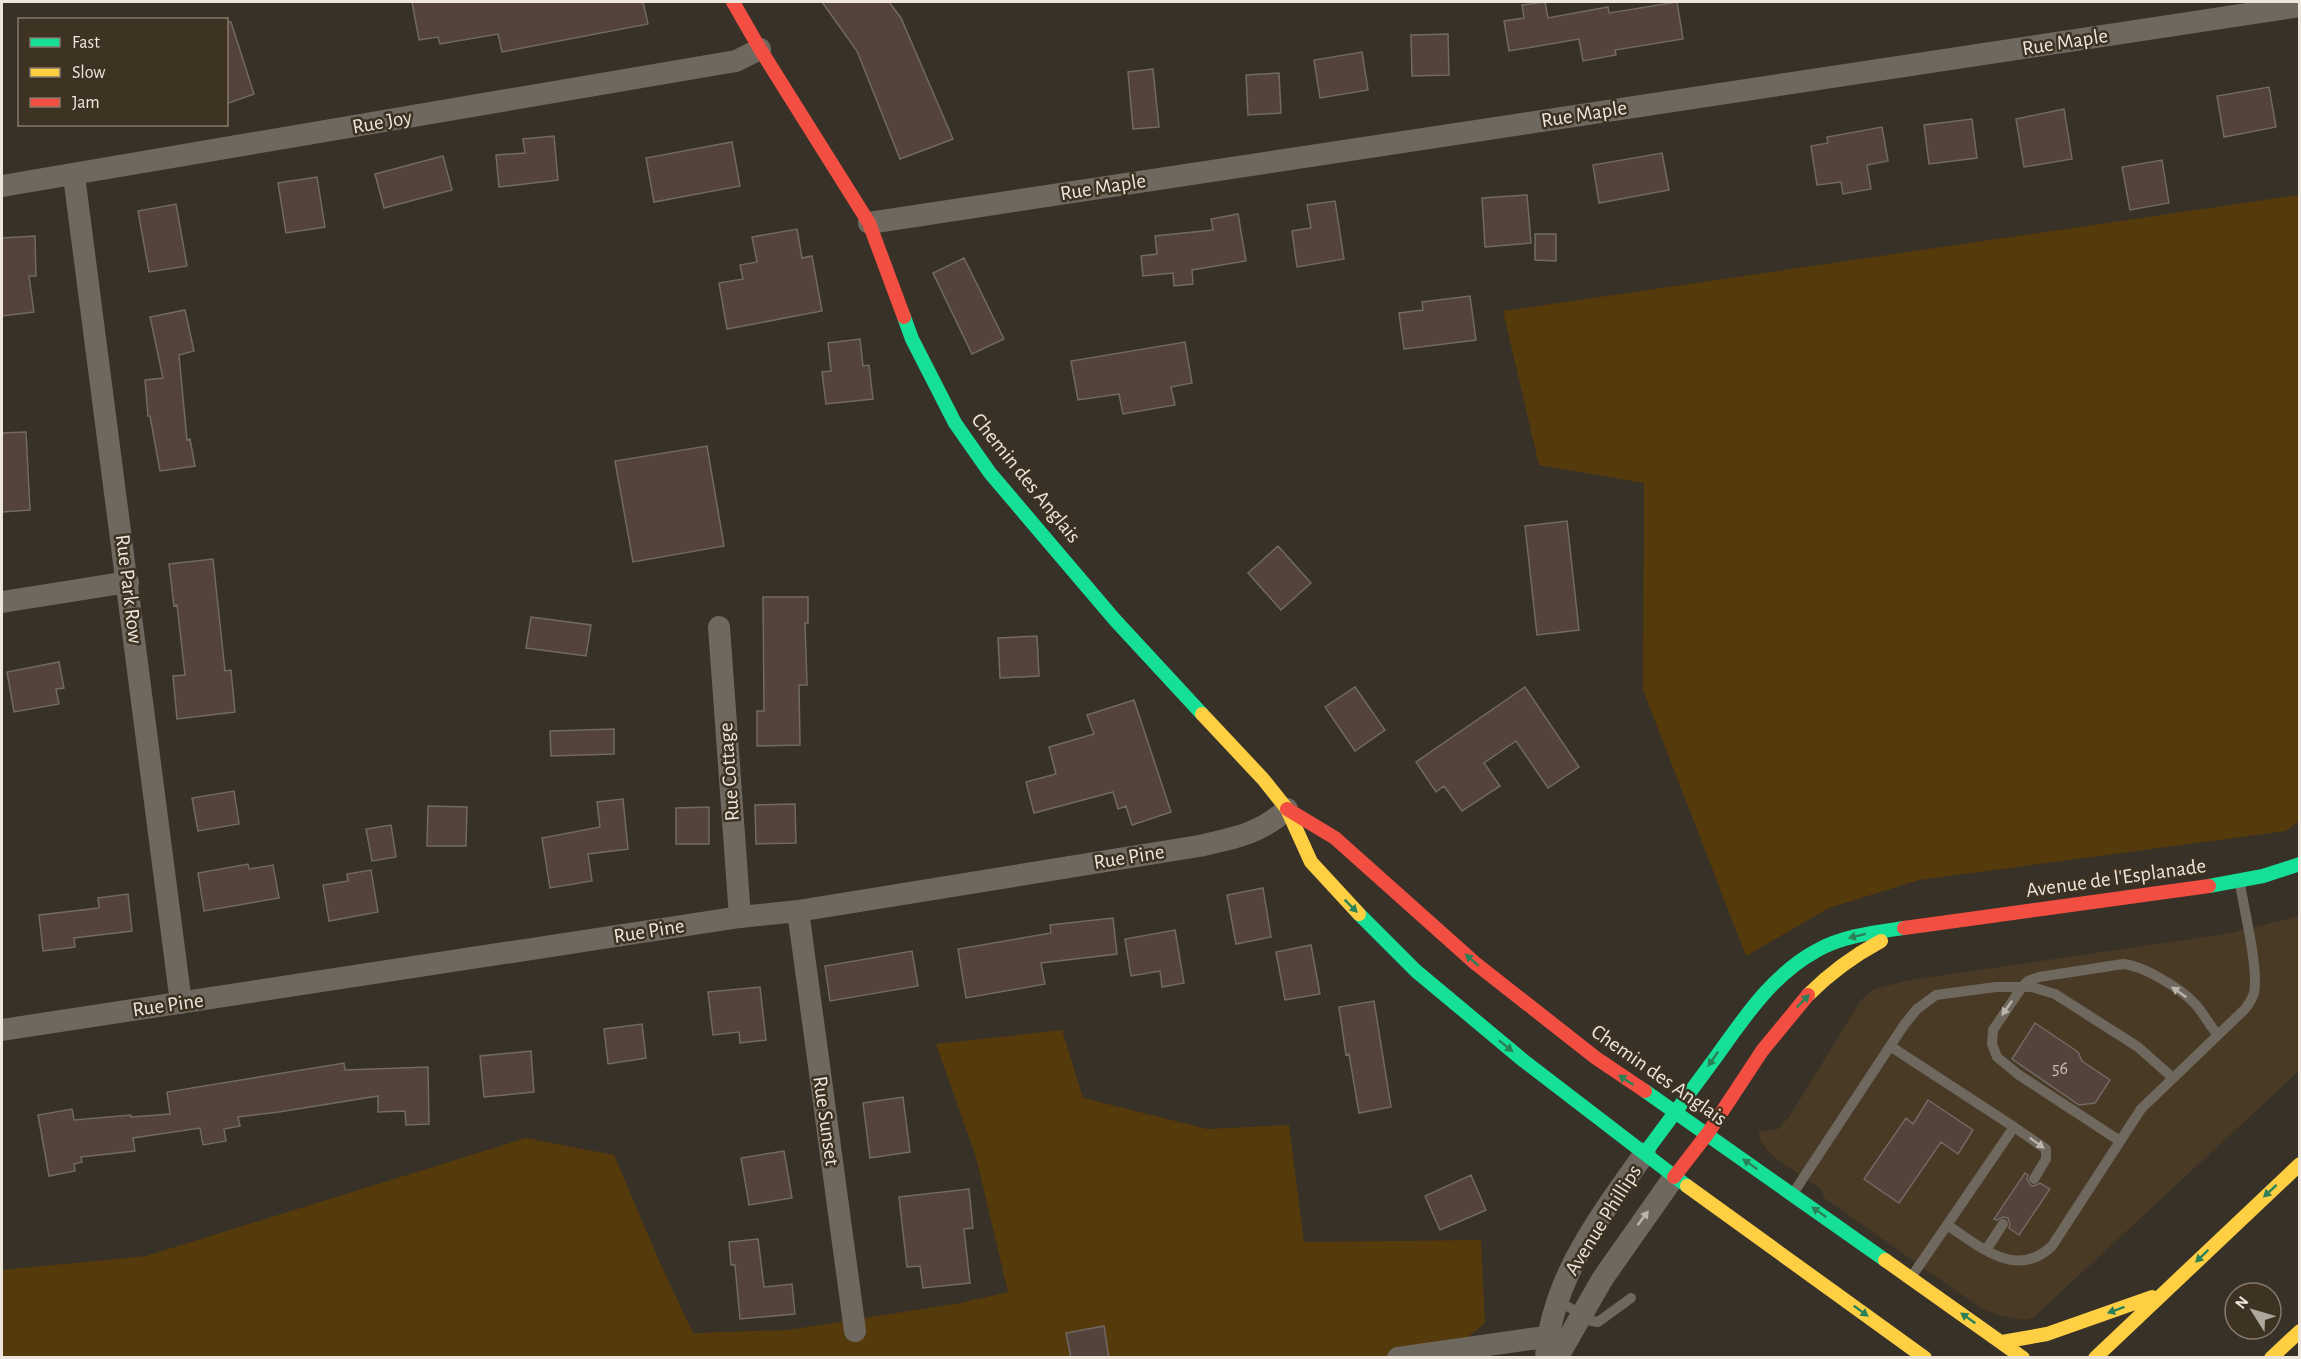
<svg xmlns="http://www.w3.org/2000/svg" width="2301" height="1359" font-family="'Alegreya Sans',sans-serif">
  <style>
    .built { fill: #483a25 }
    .green { fill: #553a0c }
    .building { fill: #54433b; stroke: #716964; stroke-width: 1.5 }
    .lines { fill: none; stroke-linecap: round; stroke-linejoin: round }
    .lane { stroke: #6f685f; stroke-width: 10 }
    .street { stroke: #6f685f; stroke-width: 22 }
    .fast { stroke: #16e098; stroke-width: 14 }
    .slow { stroke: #ffcf43; stroke-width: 14 }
    .jam { stroke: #f24e42; stroke-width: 14 }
    .oneway { fill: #2c8057 }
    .oneway2 { fill: #bbb4aa }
    .labels { text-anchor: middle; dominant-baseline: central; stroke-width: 5; stroke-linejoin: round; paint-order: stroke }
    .number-label { font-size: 18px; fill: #c8bdb4 }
    .street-label { font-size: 21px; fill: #eee6dc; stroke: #3e3222 }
  </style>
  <rect width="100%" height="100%" fill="#383128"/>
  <path class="built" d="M2299,916V1071L2033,1318L2024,1320L2002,1316L1985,1310L1968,1299L1824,1198L1822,1190L1775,1158L1760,1141L1759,1131L1778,1129L1789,1117L1861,1000L1874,989L1910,980L2225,934Z"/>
  <path class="green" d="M2299,195V821L2286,831L1919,880L1829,908L1746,956L1643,690L1644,483L1539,465L1503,311Z
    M1062,1030L1083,1098L1207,1129L1289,1125L1304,1242L1481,1240L1485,1323L1444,1357L2,1358V1270L146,1256L526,1138L614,1155L660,1263L693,1333L788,1330L960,1303L1008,1292L976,1157L936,1044Z"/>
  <path class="building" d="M412,2H643L648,24L502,52L498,34L440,44L438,37L419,40Z
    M822,2H889L901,18L953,139L900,159L857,51Z
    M1545,2L1548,18L1608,7L1609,13L1677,2L1683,39L1615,50L1616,55L1583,61L1579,39L1509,51L1504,21L1524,18L1522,5Z
    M226,22H231L254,94L226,104Z
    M1448,34L1449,75L1412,76L1411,35Z
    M1362,52L1368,90L1320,98L1314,60Z
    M1153,69L1159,127L1133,129L1128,72Z
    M1279,73L1281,113L1248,115L1246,75Z
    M2269,87L2276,127L2224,137L2217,96Z
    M2064,109L2072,159L2024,167L2016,119Z
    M1972,119L1977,158L1929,164L1924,125Z
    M1882,127L1888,161L1867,165L1871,189L1843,194L1841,182L1817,185L1811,146L1828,143L1827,137Z
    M554,136L558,180L499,187L496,155L525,153L523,139Z
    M732,142L740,186L654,202L646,158Z
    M1662,153L1669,190L1599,203L1593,165Z
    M443,156L452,190L384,208L375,174Z
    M2162,160L2169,203L2130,210L2122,167Z
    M317,177L325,227L286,233L278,183Z
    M1527,195L1531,243L1485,247L1482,198Z
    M1335,201L1344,259L1297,267L1292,231L1311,228L1307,205Z
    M176,204L187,266L149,272L138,211Z
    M1238,214L1246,261L1192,270L1193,284L1174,286L1173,273L1143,276L1141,256L1157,254L1155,236L1213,230L1211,219Z
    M797,229L802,258L812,256L822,311L727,329L719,283L743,279L740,265L757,262L752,237Z
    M1535,234H1556V261L1535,260Z
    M35,236L36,276H29L34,312L2,316V238Z
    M964,258L1004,339L972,354L933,273Z
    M1470,296L1476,340L1404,349L1399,313L1423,310L1422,302Z
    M185,310L194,351L179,355L187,440L190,439L195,466L160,471L150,416H148L145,380L163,378L150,317Z
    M860,339L863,366L869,365L873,399L826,404L822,372L831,371L828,343Z
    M1185,342L1192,383L1171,387L1175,405L1123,414L1119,394L1078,400L1071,361Z
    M26,432L30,510L2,512V433Z
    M707,446L724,546L633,562L615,461Z
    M1567,521L1579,630L1537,635L1525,526Z
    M1278,546L1311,583L1281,610L1248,573Z
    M213,559L225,671L231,670L235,712L177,719L173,676L185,675L177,605L174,606L169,564Z
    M763,597H808V623H805L807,685H799L800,745L757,746V711H764Z
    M531,617L591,625L586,656L526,648Z
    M1037,636L1039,676L1000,678L998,638Z
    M59,662L64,688L56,689L59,704L14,712L7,672Z
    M1355,687L1385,730L1355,751L1325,707Z
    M1525,687L1579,767L1548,788L1516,741L1484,763L1500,786L1462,811L1444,786L1436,792L1416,762Z
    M1134,700L1171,812L1132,825L1126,806L1118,809L1113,792L1034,813L1026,782L1056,774L1049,747L1094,734L1087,715Z
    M614,729V754L551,756L550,731Z
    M234,791L239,824L198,831L192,798Z
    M623,799L628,849L588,854L592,881L550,888L542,838L600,827L597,802Z
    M795,804L796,843L756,844L755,805Z
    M428,806L467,807L466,846H427Z
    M709,807V844H676V808Z
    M391,825L396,857L372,861L366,829Z
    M248,864L249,869L273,865L279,898L204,911L198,873Z
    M371,870L378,912L329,921L323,885L348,881L347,874Z
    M1263,888L1271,937L1236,944L1227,895Z
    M128,894L132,931L74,938L75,947L43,951L39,915L99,908L98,898Z
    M1113,918L1117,954L1041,963L1045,984L966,998L958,949L1051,933L1050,925Z
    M1175,930L1184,983L1162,987L1160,971L1131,976L1125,939Z
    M1311,945L1320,994L1285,1000L1276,952Z
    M912,951L918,986L830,1001L825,966Z
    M760,987L766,1040L740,1043L739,1032L713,1035L708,992Z
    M1374,1001L1391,1107L1359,1113L1349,1054L1346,1055L1339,1007Z
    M2035,1023L2078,1052L2082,1061L2110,1080L2095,1103L2079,1105L2012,1059Z
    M642,1024L646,1058L608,1064L604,1029Z
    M531,1051L534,1092L484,1097L480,1056Z
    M344,1063L345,1070L428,1067L429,1124L406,1125L405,1111L378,1112V1096L279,1112L238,1117L240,1126L224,1129L226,1141L203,1145L200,1128L133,1138L135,1151L81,1157L82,1162L74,1164L75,1171L49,1176L38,1115L72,1109L74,1120L131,1115V1117L170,1114L167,1092Z
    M903,1097L910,1152L870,1158L863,1103Z
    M1928,1100L1973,1130L1958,1154L1941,1142L1899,1203L1864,1179L1906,1118L1913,1124Z
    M784,1151L792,1198L749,1205L741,1158Z
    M2025,1173L2028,1175L2027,1179L2030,1185L2034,1186L2040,1183L2050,1189L2019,1235L2009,1228L2010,1224L2008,1218L2003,1217L1997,1220L1994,1219Z
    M1471,1175L1486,1210L1440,1230L1425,1196Z
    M969,1189L973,1228L964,1229L970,1283L923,1288L920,1266L907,1267L899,1197Z
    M758,1239L764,1287L792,1284L795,1314L740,1319L735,1265H731L729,1242Z
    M1104,1326L1109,1358H1071L1066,1333Z"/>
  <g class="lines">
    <path class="lane" d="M1890,1046L2014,1127L1947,1225
      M2014,1127L2046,1149V1159L2034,1179
      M2120,1141L2019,1075L1997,1057L1992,1044L1993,1030L2022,987L2028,981L2039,977L2123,964C2144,966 2182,989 2196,1005C2204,1014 2209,1025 2218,1035
      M1794,1192L1904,1025L1917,1009L1936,995L1996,987H2032L2055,994L2138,1047L2173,1078
      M1986,1250L2003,1224
      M1912,1276L1947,1225C1981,1247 2016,1280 2052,1246L2141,1109L2245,1009C2249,1004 2252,999 2254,993C2259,970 2244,909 2240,884
      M1557,1300L1592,1321L1598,1322L1631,1298"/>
    <path class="street" d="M74,176L181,1003
      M2,186L736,61L760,49
      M869,223L2300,6
      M2,602L128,582
      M719,627L740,917
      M798,911L855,1331
      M2,1030L740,917L798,911L1199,846C1234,838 1260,834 1287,809
      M1398,1358L1530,1339L1548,1337L1560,1340
      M1546,1358C1551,1279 1601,1215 1645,1153
      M1557,1358L1603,1278L1674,1177"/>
    <path class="fast" d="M904,317L912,339L955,423L990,473L1115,620L1202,714
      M2209,886L2263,876L2300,864
      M1359,914L1416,971L1524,1061L1687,1186
      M1645,1091L1885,1260
      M1645,1153C1669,1121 1692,1089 1716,1057C1744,1018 1772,975 1816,951C1841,936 1876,932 1904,928"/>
    <path class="slow" d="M1202,714L1263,779L1287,809L1311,862L1359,914
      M1808,995C1830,973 1853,956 1881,941
      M1687,1186L1925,1358
      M1885,1260L2023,1358
      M2002,1342L2047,1334L2152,1297
      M2095,1358L2300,1164
      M2271,1358L2300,1331"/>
    <path class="jam" d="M733,2L760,49L869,223L904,317
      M1287,809L1335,838L1475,963L1596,1058L1645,1091
      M1904,928L2209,886
      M1674,1177L1708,1133L1762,1051L1808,995"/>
  </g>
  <defs><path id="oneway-solid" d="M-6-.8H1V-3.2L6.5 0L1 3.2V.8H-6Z" transform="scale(1.5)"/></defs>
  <g class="oneway">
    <use href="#oneway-solid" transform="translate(1351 906) rotate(45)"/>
    <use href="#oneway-solid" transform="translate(1857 936) rotate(166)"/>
    <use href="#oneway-solid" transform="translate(1472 960) rotate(-139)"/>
    <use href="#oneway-solid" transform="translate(1803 1001) rotate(-46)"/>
    <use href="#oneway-solid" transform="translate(1506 1046) rotate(39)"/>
    <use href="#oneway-solid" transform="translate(1713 1059) rotate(125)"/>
    <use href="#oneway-solid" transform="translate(1626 1080) rotate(-146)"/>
    <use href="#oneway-solid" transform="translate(1750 1164) rotate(-145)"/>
    <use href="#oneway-solid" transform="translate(2270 1191) rotate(137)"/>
    <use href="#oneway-solid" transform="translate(1819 1212) rotate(-145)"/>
    <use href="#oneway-solid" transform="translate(2202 1256) rotate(136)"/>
    <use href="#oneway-solid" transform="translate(2116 1310) rotate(160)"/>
    <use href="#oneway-solid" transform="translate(1861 1311) rotate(36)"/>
    <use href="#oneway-solid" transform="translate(1968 1318) rotate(-145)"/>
  </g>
  <g class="oneway2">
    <use href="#oneway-solid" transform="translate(2179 992) rotate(-145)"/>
    <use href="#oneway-solid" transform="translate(2007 1008) rotate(125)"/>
    <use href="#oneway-solid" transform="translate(2037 1143) rotate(36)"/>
    <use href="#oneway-solid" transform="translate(1643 1218) rotate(-53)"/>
  </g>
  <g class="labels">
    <g class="number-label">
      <text x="2060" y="1069">56</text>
    </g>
    <g class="street-label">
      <text transform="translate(2065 42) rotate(-9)">Rue Maple</text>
      <text transform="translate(1584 114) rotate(-9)">Rue Maple</text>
      <text transform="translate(382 122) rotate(-10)">Rue Joy</text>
      <text transform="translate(1103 187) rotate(-9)">Rue Maple</text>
      <text transform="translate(1026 478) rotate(51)">Chemin des Anglais</text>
      <text transform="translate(129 589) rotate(83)">Rue Park Row</text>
      <text transform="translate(729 772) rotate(-94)">Rue Cottage</text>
      <text transform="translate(1129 857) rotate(-9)">Rue Pine</text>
      <text transform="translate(2116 878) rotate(-8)">Avenue de l'Esplanade</text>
      <text transform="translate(649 931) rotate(-9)">Rue Pine</text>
      <text transform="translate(168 1005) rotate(-8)">Rue Pine</text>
      <text transform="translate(1659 1075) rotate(35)">Chemin des Anglais</text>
      <text transform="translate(826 1121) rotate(82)">Rue Sunset</text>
      <text transform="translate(1603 1220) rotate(-58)">Avenue Phillips</text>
    </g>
  </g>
  <rect width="2301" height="1359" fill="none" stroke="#eee6dc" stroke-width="6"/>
  <rect x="18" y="18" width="210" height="108" fill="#3e3222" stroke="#847a6c" stroke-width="1.5"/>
  <rect x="30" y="38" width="30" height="9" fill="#16e098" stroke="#847a6c" stroke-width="1.5"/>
  <text x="72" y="48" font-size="18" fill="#eee6dc">Fast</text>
  <rect x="30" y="68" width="30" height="9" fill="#ffcf43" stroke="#847a6c" stroke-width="1.5"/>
  <text x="72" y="78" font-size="18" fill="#eee6dc">Slow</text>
  <rect x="30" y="98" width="30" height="9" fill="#f24e42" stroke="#847a6c" stroke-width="1.5"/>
  <text x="72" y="108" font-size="18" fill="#eee6dc">Jam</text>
  <g transform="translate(2253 1311) rotate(307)"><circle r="28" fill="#3e3222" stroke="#847a6c" stroke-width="1.5"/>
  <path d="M0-4.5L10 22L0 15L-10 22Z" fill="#aea79d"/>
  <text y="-9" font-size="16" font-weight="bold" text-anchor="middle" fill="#eee6dc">N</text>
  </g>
</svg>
